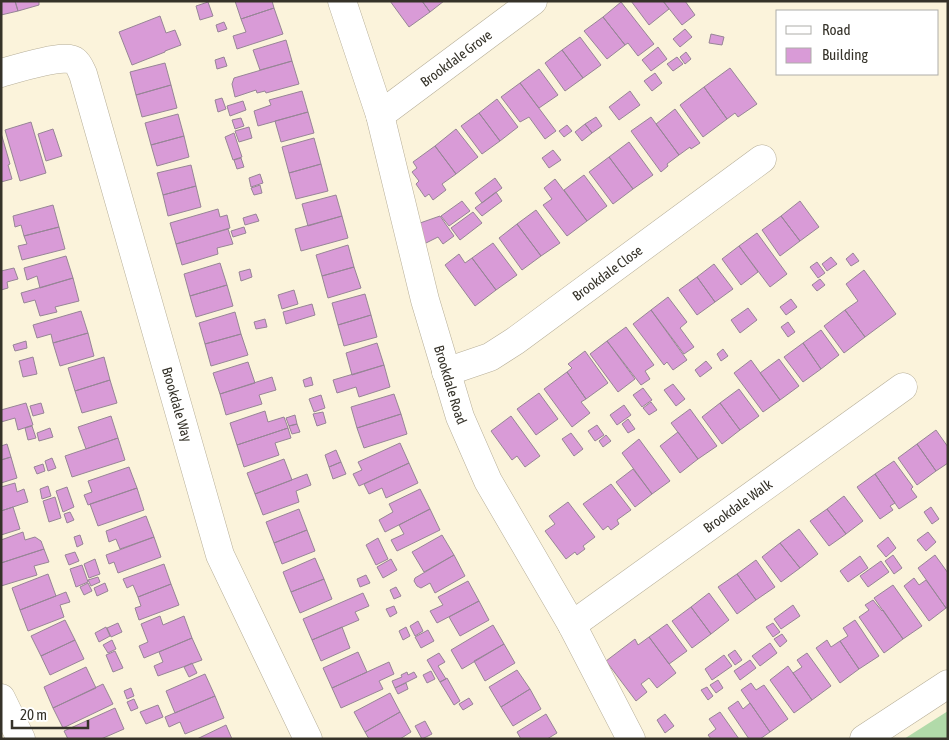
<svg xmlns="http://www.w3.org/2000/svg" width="949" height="740" font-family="'Asap Condensed',sans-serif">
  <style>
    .green { fill: #b1daa9 }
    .building { fill: #d99bd7; stroke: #978596 }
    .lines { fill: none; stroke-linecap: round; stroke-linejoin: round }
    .minor-casing { stroke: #b7af99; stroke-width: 29 }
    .minor { stroke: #fff; stroke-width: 28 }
    .labels { text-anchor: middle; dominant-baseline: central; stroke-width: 5; stroke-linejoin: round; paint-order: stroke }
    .street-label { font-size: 14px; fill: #353229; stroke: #fff }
  </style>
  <rect width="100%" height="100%" fill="#fbf3db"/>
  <path class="green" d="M948,711V739H904Z"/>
  <path class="building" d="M1,1H15L18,11L1,15Z
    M15,1H39V5L18,11Z
    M235,1H272L274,8L241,19Z
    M390,1H422L430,12L409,27Z
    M422,1H444L430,12Z
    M631,1H663L669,9L649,25Z
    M663,1H685L695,15L682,25Z
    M208,2L213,16L200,20L196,6Z
    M621,2L654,44L638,56L628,43L625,45L603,17Z
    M274,8L283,34L237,49L233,36L246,32L241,19Z
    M160,16L166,33L175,30L181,45L165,51V52L132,65L119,32Z
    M603,17L625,45L607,59L584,31Z
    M224,22L227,29L218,32L216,25Z
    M685,29L692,37L680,47L673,39Z
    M711,34L724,37L722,45L709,43Z
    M580,37L601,65L583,78L562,50Z
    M286,40L292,61L260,70L253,50Z
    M658,47L667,59L651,71L642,60Z
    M562,50L583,78L565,91L545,63Z
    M686,52L691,59L685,64L680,57Z
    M224,57L227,66L217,69L215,60Z
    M677,57L683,64L673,71L667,64Z
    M292,61L299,84L266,93L265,91L257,93L256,90L235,97L232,84L234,78Z
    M165,63L171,85L136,95L130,72Z
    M730,68L757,104L738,117L735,113L727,119L704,87Z
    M539,69L558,95L539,108L520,83Z
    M655,73L662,83L652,91L644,81Z
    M520,83L556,131L545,139L529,117L520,122L501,97Z
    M171,85L177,108L142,117L136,95Z
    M704,87L727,119L703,137L680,105Z
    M302,91L308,112L258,126L254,111L271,105L269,100Z
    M630,91L640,105L619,120L609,107Z
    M222,98L226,109L218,112L215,100Z
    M497,99L518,127L500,141L479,113Z
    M243,101L246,110L230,116L227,106Z
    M675,109L700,143L691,149L690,147L679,155L656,124Z
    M308,112L314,133L281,142L275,121Z
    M479,113L500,141L482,154L461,126Z
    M178,114L184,136L151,145L145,123Z
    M596,117L602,126L592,133L585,124Z
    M651,117L679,155L667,164L668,166L661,172L631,131Z
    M241,118L244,126L235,129L232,120Z
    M31,122L46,173L20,181L5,130Z
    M585,124L592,133L582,141L575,132Z
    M567,125L572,131L564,137L559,131Z
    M249,127L252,138L239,142L235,131Z
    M53,129L62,156L46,161L38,134Z
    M456,129L478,157L456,174L435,146Z
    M1,133L10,164L8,165L12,179L1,182Z
    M234,133L242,157L233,160L225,137Z
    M184,136L189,157L157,166L151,145Z
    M314,138L321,164L289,173L282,147Z
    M629,142L653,175L633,189L609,157Z
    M435,146L456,174L442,184L446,190L433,200L429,194L425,197L416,184L419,181L412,172L417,168L413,162Z
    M553,150L561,160L549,168L542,158Z
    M609,157L633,189L613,204L589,172Z
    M241,158L244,167L237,169L234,160Z
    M321,164L328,191L296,199L289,173Z
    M191,165L196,186L163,195L157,173Z
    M260,174L263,183L251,187L249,178Z
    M584,175L607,206L587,221L564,190Z
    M495,178L502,188L482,203L475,193Z
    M555,179L587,221L567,236L543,205L552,199L544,188Z
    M260,185L262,193L254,195L251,188Z
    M196,186L201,207L168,216L163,195Z
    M496,192L502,201L482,216L475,208Z
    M336,195L342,216L308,226L302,204Z
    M462,201L470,211L449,226L441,216Z
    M800,201L819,227L800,241L781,216Z
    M53,205L59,227L24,236L21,225L15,227L13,216Z
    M218,209L220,217L227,215L230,228L176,244L170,223Z
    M536,210L560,243L541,256L517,224Z
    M473,212L482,223L460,240L451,228Z
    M256,214L259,221L245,225L243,218Z
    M342,216L348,238L301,251L295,229Z
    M440,216L454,236L443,244L438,237L424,244L420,223Z
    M781,216L800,241L780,256L762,230Z
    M517,224L541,256L522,270L499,238Z
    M59,227L65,249L22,260L18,246L27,244L24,236Z
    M244,227L246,233L233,237L231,231Z
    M228,229L233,244L217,248L218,254L182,265L176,244Z
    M757,233L787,274L770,287L739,246Z
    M493,243L517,275L496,290L472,258Z
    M348,245L354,267L322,276L316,255Z
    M739,246L758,272L741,285L722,259Z
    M853,253L859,261L851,266L846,259Z
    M459,254L465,263L472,258L496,290L475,306L445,265Z
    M66,256L73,278L40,288L37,276L27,280L24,268Z
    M831,257L837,264L827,271L822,264Z
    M817,262L825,273L818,278L810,267Z
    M220,263L227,285L190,296L184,274Z
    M714,264L733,289L715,302L697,277Z
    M354,267L361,288L328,298L322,276Z
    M14,268L18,279L7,282L8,288L1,290V271Z
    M250,269L252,277L241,281L239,272Z
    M864,270L896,314L865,337L845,310L858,301L846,284Z
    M697,277L715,302L697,315L679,290Z
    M73,278L79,301L55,307L57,312L40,316L35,300L24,303L21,293Z
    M820,279L825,285L817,291L812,285Z
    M227,285L233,306L196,317L190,296Z
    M294,290L298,304L282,309L278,295Z
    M365,294L371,315L338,325L332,303Z
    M668,297L687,322L680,328L694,347L684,354L651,310Z
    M791,299L797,307L786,315L780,307Z
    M312,304L315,315L286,324L283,312Z
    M748,308L757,320L740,333L731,320Z
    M651,310L687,360L673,370L667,362L664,365L633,324Z
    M845,310L865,337L844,353L824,326Z
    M81,311L88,333L53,343L51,334L37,338L33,325Z
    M235,312L241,334L205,344L199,323Z
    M371,315L377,337L344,346L338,325Z
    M265,319L267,327L256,329L254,322Z
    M788,322L795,332L788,337L781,327Z
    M626,327L654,365L645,371L650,379L641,385L607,341Z
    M821,330L839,355L821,369L803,343Z
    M88,333L94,356L60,366L53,343Z
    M241,334L248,355L211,366L205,344Z
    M26,341L27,348L15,351L13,345Z
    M607,341L635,379L618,392L590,354Z
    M377,343L384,365L352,375L346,353Z
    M803,343L821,369L803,382L784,357Z
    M723,349L728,356L721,361L717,354Z
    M585,351L608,383L586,399L567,372L572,368L568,364Z
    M33,357L37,374L23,377L19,361Z
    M104,357L110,380L75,391L68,368Z
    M779,359L799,386L780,400L760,373Z
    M751,360L780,400L763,412L734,373Z
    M706,361L712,368L700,377L695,370Z
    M248,362L255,383L220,394L213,373Z
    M384,365L390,387L359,397L356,387L337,393L333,380Z
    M567,372L586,399L581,402L590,413L572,427L544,389Z
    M272,377L276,390L259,395L262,404L226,415L220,394Z
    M311,377L313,385L305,387L303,380Z
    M110,380L117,403L82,413L75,391Z
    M673,384L685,399L676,406L664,390Z
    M643,388L652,400L642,407L633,395Z
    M739,389L759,416L740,430L720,403Z
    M539,393L558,419L536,435L517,409Z
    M394,394L401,414L357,428L351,407Z
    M321,395L325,408L314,412L309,399Z
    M651,402L657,410L649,415L643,408Z
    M26,403L33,425L18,430L15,418L1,422V410Z
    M41,403L44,413L33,416L30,406Z
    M720,403L740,430L722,444L702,417Z
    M624,405L631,415L617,425L610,415Z
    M690,409L717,446L698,459L671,423Z
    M265,411L268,422L284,417L288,428L237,445L230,423Z
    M323,412L326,423L317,426L313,414Z
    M401,414L407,434L364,448L357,428Z
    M295,415L297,424L289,426L286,418Z
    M111,416L118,438L86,449L78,427Z
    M511,416L540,456L525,467L517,456L512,460L491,431Z
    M628,419L635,429L628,433L622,424Z
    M297,424L300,432L292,434L289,426Z
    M597,425L604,435L595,441L588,431Z
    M32,426L36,438L28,440L25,428Z
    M50,428L53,437L39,441L37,433Z
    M288,428L291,438L275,443L279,455L244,467L237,445Z
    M936,430L948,447V463L936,471L917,444Z
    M678,432L698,459L680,473L660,446Z
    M571,433L583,449L574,456L562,439Z
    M606,435L611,441L603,447L599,441Z
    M118,438L125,460L72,477L65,456Z
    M639,439L670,481L652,494L622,453Z
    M400,443L409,463L359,486L353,474L362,470L358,462Z
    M7,444L11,457L1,460V446Z
    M917,444L936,471L917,485L898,458Z
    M336,450L341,462L329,467L325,455Z
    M11,457L17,478L1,483V460Z
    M52,458L56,468L48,471L45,461Z
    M284,459L292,480L255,494L247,473Z
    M894,461L913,487L911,489L917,497L899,509L875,474Z
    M341,462L346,474L333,479L329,467Z
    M409,463L418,483L386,498L382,488L369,494L364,484Z
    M43,464L45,471L37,474L34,467Z
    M129,467L137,488L88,505L84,495L92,492L88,481Z
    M633,469L652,494L635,507L616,482Z
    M307,474L311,485L296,491L299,502L263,515L255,494Z
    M875,474L895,503L890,506L893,510L880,519L857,487Z
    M15,483L17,492L24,489L28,502L1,511V487Z
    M611,484L631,510L617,520L619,524L611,530L608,526L603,530L583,504Z
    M48,486L51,496L42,499L40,489Z
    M67,487L74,507L63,512L56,491Z
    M137,488L144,510L98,526L90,504Z
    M420,489L430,509L385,532L379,520L393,512L389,504Z
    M844,496L863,521L846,534L827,509Z
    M55,497L61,518L49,522L43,501Z
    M568,502L595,537L583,546L585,549L577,555L575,552L566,559L545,531L555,524L549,516Z
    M13,507L20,529L1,535V511Z
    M931,507L939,519L932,524L924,512Z
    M299,509L307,530L274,543L266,522Z
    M430,509L440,530L397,551L391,540L404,534L399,525Z
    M827,509L846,534L829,546L810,521Z
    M70,512L74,520L67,523L64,514Z
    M146,516L154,537L120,549L116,539L109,542L106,531Z
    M799,529L818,554L800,568L780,543Z
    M307,530L315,551L282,564L274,543Z
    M23,532L25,540L35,537L41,541L44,549L1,563V540Z
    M928,532L936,542L926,551L917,540Z
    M80,535L83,544L77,547L74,537Z
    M442,535L454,555L424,572L412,552Z
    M154,537L161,557L118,573L114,562L109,564L106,555Z
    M888,537L896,548L886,557L877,546Z
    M378,538L388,559L376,565L366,545Z
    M780,543L800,568L781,582L762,557Z
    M44,549L49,562L34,566L37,575L1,586V563Z
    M75,552L79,561L69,565L65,555Z
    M454,555L465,576L435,593L430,583L421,588L417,586L414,581L415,578Z
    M893,555L902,568L894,574L885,561Z
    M935,555L948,573V607L946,608L918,568Z
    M860,556L868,568L848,582L840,571Z
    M315,558L324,579L291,592L283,572Z
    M95,559L100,574L89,578L84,564Z
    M391,559L397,570L383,578L377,567Z
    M756,560L775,587L756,600L737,574Z
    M881,561L889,572L868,587L860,576Z
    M164,564L171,584L138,597L133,585L127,588L123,579Z
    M82,565L88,582L76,587L70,569Z
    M48,574L56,596L20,610L12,588Z
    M737,574L756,600L737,614L718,587Z
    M366,575L370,583L360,587L357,579Z
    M98,577L100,582L91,586L88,580Z
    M914,578L919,585L926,580L946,608L929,621L904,586Z
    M324,579L332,599L300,613L291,592Z
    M468,581L479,601L437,623L430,611L443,605L438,597Z
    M88,583L92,591L84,595L80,587Z
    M105,583L108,591L97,596L94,588Z
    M171,584L179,605L139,620L135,608L141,606L138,597Z
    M893,585L922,626L903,639L874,598Z
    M396,587L401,596L394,599L390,590Z
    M66,592L70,602L60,605L64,617L28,631L20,610Z
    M363,593L369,606L355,612L359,620L312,640L303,619Z
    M709,593L729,620L711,634L691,607Z
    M873,600L882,611L883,610L903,639L884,653L859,617L869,610L865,605Z
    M479,601L489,620L460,636L449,617Z
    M793,605L800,616L781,629L774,619Z
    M394,606L397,613L390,617L386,609Z
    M691,607L711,634L692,648L672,621Z
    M160,616L163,625L184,616L192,638L144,658L139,646L148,642L141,624Z
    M65,620L75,640L41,656L31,636Z
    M855,620L879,656L859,669L840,641L848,636L843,628Z
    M418,621L423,631L415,636L410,626Z
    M118,623L122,632L111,637L107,628Z
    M773,623L780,632L773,637L766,627Z
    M667,624L687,651L669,664L649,637Z
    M493,625L504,644L462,669L451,650Z
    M106,627L110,636L99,642L95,633Z
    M342,627L350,648L321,661L312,640Z
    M406,627L410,636L403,640L399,631Z
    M428,630L434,641L421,648L415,637Z
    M782,634L787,641L780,647L774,639Z
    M649,637L676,673L657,688L649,678L641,684L647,692L636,701L606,661L635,639L638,645Z
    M192,638L202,660L158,676L154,666L163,662L159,652Z
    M75,640L84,659L50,675L41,656Z
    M112,640L116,649L108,653L103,645Z
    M827,640L831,647L840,641L859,669L840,683L816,648Z
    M770,643L777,653L760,666L752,656Z
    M504,644L515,663L485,681L474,661Z
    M735,650L742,660L735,665L728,655Z
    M115,651L123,668L113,672L106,655Z
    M358,652L367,672L332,688L323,668Z
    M439,653L445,662L438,666L446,679L440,682L427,660Z
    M807,653L831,686L812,700L793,673L802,667L797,660Z
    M724,655L732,666L712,680L705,669Z
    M750,660L756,668L740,680L734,671Z
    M389,662L394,674L379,681L383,689L341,708L332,688Z
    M192,663L197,673L189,677L184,667Z
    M788,666L812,700L794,713L770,680Z
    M86,667L96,688L53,708L44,687Z
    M517,670L530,689L501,707L489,687Z
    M431,671L435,679L427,683L423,675Z
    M407,672L408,675L414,672L417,677L395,688L392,681L402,677L401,675Z
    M205,674L215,696L175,713L166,691Z
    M447,678L460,701L454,705L440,682Z
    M718,680L723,688L716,693L710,685Z
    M406,683L408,689L398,694L395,688Z
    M751,683L756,690L764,685L788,719L770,732L741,690Z
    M103,684L113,704L63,728L53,708Z
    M707,687L713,696L708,700L701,690Z
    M131,688L134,696L127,699L124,691Z
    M530,689L541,709L513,726L501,707Z
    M390,693L400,712L365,732L354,712Z
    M215,696L224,718L185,734L180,722L169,727L165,717Z
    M469,698L473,704L463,710L459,704Z
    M134,699L138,708L131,711L127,702Z
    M738,701L743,709L750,703L770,732L760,739H749L728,708Z
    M158,705L163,717L146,724L140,712Z
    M115,708L124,729L101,739H68L64,731Z
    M400,712L411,732L400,739H369L365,732Z
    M720,712L739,739H711L708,735L716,729L709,719Z
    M546,714L557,733L547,739H521L517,732Z
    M665,714L674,726L665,733L657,720Z
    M425,721L432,734L422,739L415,726Z
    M226,725L232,739H197Z"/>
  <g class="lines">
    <defs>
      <g id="minor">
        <path id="s1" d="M342,1L380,115L425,300L460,417L488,481L572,625L631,739"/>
        <path id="s2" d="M1,73C15,69 66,53 75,61C79,64 81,70 83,74L220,555L308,739"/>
        <path id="s3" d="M380,115L533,1"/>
        <path id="s4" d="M446,372L490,357L515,341L762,159"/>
        <path id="s5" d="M572,625L903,387"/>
        <path d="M1,698L21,739"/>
        <path d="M864,739L948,684"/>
      </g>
    </defs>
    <use href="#minor" class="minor-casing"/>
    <use href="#minor" class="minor"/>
  </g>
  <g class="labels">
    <g class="street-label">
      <text stroke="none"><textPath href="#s3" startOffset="95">Brookdale Grove</textPath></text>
      <text stroke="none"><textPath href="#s4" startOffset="191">Brookdale Close</textPath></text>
      <text stroke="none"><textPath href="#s1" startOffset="399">Brookdale Road</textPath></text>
      <text stroke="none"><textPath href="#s2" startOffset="435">Brookdale Way</textPath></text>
      <text stroke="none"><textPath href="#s5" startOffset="204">Brookdale Walk</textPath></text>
    </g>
  </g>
  <rect width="949" height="740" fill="none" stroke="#353229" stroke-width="5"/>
  <rect x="776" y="10" width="162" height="65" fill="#ffffff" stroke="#aeada9"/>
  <rect x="786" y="26" width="25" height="8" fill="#ffffff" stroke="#aeada9"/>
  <text x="822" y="35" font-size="15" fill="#353229">Road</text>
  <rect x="786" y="48" width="25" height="15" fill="#d99bd7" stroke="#aeada9"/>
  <text x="822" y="60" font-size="15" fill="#353229">Building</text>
  <path d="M12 720v8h76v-8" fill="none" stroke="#353229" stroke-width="2.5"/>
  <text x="20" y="720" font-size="15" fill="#353229" stroke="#ffffff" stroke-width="4" paint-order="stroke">20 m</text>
</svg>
